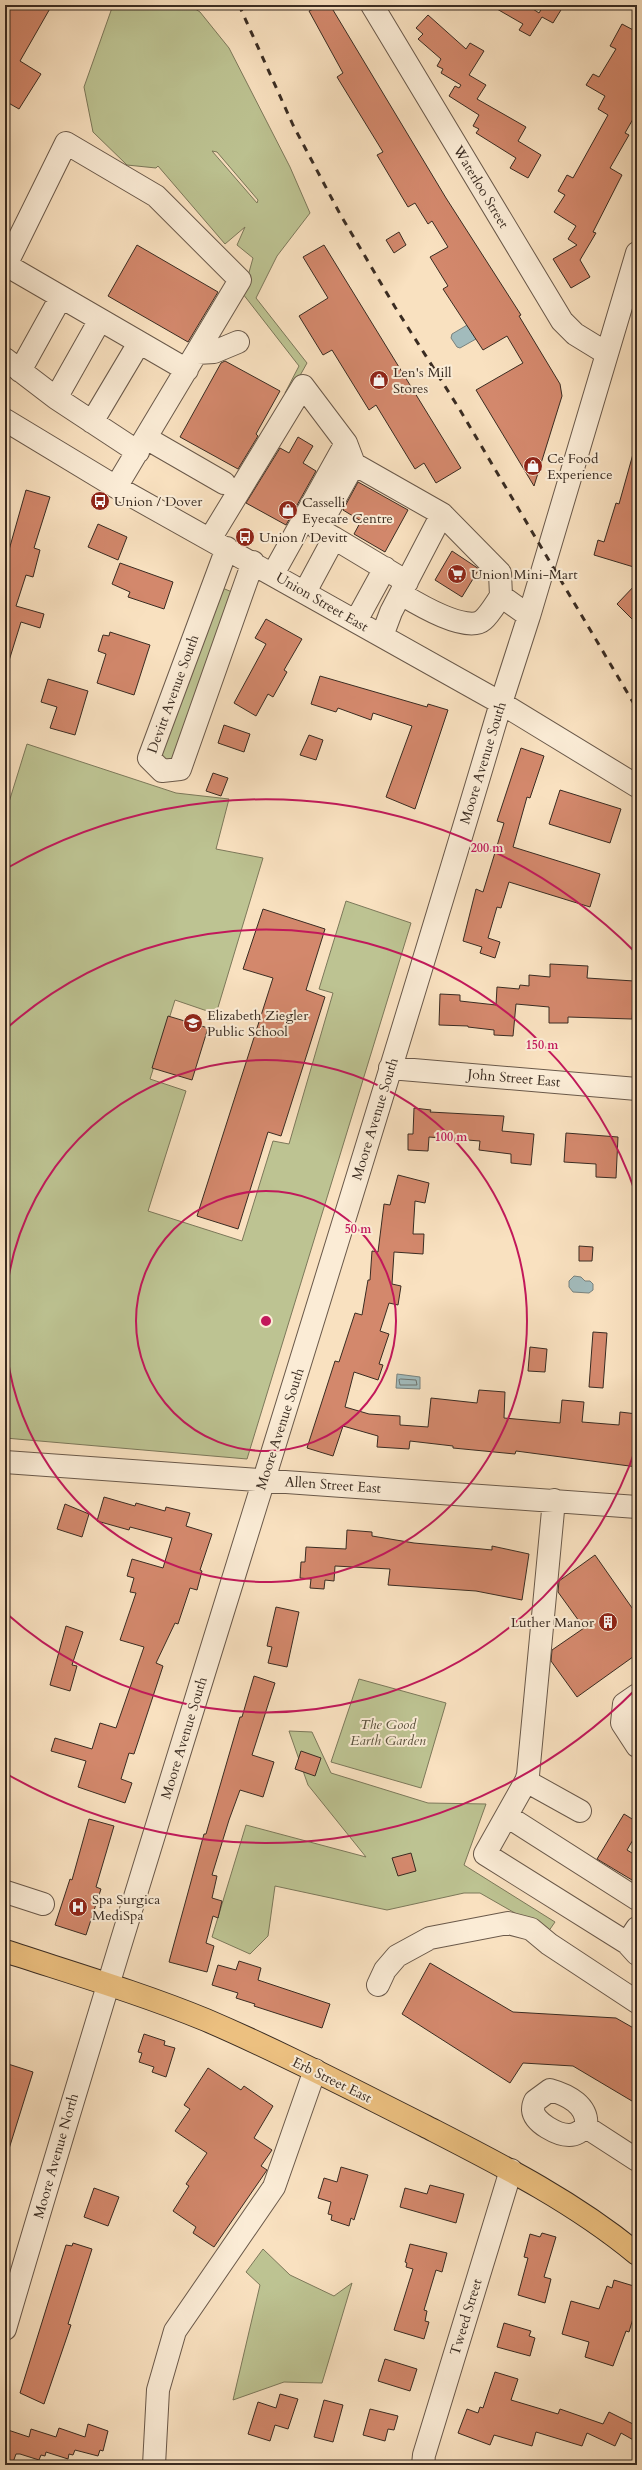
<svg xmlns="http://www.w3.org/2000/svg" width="642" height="2470" font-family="Cardo,serif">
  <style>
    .green { fill: #bdc392; stroke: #7c785a; fill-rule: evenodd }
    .water { fill: #a2bbbc; stroke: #78827e }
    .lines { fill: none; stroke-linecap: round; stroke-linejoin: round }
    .shore { stroke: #6e746f; stroke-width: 1 }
    .building { fill: #d3886c; stroke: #3a2c22 }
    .minor-casing { stroke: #6a594a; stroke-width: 24 }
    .major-casing { stroke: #3a2c22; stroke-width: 24 }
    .minor { stroke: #fbecd6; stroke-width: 22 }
    .major { stroke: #ecc080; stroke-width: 22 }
    .rail { stroke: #3a2c22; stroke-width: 3; stroke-dasharray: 7 7; stroke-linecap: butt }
    .ring { fill: none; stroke: #c2185b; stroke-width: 2 }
    .labels { text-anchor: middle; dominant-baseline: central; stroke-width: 4; stroke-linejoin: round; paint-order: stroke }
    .street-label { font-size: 14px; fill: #3a2c22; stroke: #fbecd6 }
    .poi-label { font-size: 14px; fill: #3a2c22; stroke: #fbecd6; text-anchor: start }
    .park-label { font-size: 14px; font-style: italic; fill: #5b523e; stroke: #fbecd6 }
    .centre { fill: #c2185b; stroke: #fbecd6; stroke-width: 2 }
    .ring-label { font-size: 12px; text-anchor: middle; font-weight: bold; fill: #c2185b; stroke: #fbecd6; stroke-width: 4; stroke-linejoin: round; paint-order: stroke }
  </style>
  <rect width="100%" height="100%" fill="#f9e1c0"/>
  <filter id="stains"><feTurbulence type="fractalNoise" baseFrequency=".005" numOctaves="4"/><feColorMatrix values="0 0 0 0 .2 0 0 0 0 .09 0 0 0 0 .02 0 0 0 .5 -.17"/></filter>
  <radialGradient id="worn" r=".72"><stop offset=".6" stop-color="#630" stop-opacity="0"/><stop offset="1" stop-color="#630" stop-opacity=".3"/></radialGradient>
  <path class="green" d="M113,5H189L200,12L229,48L290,167L310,213L277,256L256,298L307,363L288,397L285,393L299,366L243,294L253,258L237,245L245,227L225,244L158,166L156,168L127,165L93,132L84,87ZM212,151L217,152L258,200L257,203Z
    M220,587L232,592L174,763L158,758Z
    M27,744L176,793L229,799L216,849L263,858L216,1014L175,1000L150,1079L186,1091L148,1211L242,1241L273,1141L289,1144L333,993L319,989L346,901L411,923L247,1459L5,1438V815Z
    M359,1679L446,1703L421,1788L331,1762Z
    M289,1731L312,1732L331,1773L428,1803L486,1804L464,1865L555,1922L548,1932L480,1893H464L387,1910L275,1886L268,1936L250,1954L212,1937L246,1825L366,1857L308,1785Z
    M263,2249L290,2275L334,2296L352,2283L322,2383L284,2382L233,2400L260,2285L246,2272Z"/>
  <path class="water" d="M474,321L483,335L460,348L457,347L451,338L452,334Z
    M574,1276L581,1277L585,1281H590L593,1284V1290L589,1293L573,1292L569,1287V1281Z
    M397,1374L420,1377V1389L396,1388Z"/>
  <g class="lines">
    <path class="shore" d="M401,1379L416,1380L417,1385H400L399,1380Z"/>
  </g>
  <path class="building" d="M5,5H52L20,61L41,74L19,109L5,101Z
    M322,5H330L446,198L521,315L519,316L560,384L562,396L534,486L476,390L523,363L507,336L483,350L443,289L448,286L430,257L448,247L432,221L428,224L415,203L408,207L377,155L383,152L337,77L343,73L309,11Z
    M490,5H527L539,13L544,5H564L553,23L542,17L530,36L519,30L523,24Z
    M428,15L466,49L470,43L484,51L469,75L486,85L477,99L526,127L518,141L541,155L528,178L510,168L516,158L476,133L479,129L473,126L479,115L449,96L455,86L459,88L461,85L441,73L443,69L437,66L441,59L418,39L423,34L416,28Z
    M622,24L637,32V112L625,133L629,135L610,168L622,175L593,232L596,233L580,260L590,277L571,288L553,259L577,245L568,239L576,226L554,212L565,195L558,191L567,175L573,178L608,115L598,109L605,96L586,85L593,74L599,77L616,49L610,46Z
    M399,232L406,245L394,253L386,240Z
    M137,245L218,292L188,342L108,296Z
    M324,245L461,468L436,483L424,463L415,469L376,405L369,410L332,350L323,355L299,316L328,298L303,257Z
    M225,361L280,391L256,434L258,436L238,469L180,437L221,363Z
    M298,437L313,446L303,463L316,471L286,525L246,503L280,448L289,453Z
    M633,454H637V568L594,555L598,540L604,542L616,503L619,504Z
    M358,482L408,510L385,552L354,534L361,521L343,510Z
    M26,490L50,497L34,548L40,550L33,577L26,575L16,606L44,614L40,628L21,622L8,664H5V564Z
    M98,524L127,537L118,560L88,547Z
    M452,551L479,569L462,597L435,580Z
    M120,563L173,582L164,609L128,597L130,592L112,584Z
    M637,583V624L617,604Z
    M266,619L302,639L284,670L287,672L273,697L268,694L256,716L234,703L266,644L255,638Z
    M110,632L150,645L134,695L97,683L106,654L98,651L103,635L109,636Z
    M320,676L427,707L428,704L448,710L415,809L386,797L412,726L373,713L371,720L338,708L336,712L311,704Z
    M48,679L88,691L75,735L50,728L57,707L41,702Z
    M224,725L250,734L244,752L218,743Z
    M309,735L323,740L316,760L300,755Z
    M521,748L544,756L530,798L527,797L513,847L600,874L590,907L509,882L501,908L497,907L488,938L500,942L495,958L480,953L482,947L463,941L476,889L483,892L504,823L497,821Z
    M213,773L228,778L221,796L206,791Z
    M560,790L621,809L610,843L549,824Z
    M263,909L325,929L306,990L325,997L281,1136L268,1132L238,1229L197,1216L273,978L243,969Z
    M550,964L588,966L587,978L634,981L632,1019L568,1017V1023H549V1007L516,1004L513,1036L494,1035V1030L468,1027V1026L439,1025L440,994L460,995V1001L496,1005L497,987L519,989L520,985L529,986V975L550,977Z
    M168,1016L208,1028L192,1080L152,1068Z
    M414,1108L431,1110L430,1112L504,1116L502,1131L534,1134L531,1165L511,1163V1154L479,1150L480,1141L429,1137L428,1151L408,1150V1134H413Z
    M566,1133L618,1137L616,1178L596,1177V1164L564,1162Z
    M398,1175L429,1183L425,1203L415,1201L413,1234H424L423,1254L394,1252L392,1284L401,1286L398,1305L389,1303L380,1331L389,1334L379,1364L383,1365L378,1380L354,1372L345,1407L369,1414L400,1416V1425L428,1427L431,1398L477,1403L479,1390L505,1392L504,1418L560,1423L562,1400L584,1402L582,1422L619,1425L620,1412L637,1414V1467L516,1451L515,1454L453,1448V1446L410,1441L409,1449L377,1447L378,1436L343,1426L333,1456L307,1448L335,1361L339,1362L355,1313L362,1315L368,1280H370L372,1251L378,1252L384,1204L390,1205Z
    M579,1246L593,1247L592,1261H579Z
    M593,1332L607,1333L603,1388L589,1387Z
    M530,1347L547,1349L545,1372L528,1371Z
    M104,1497L135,1506L136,1503L165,1511L166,1507L190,1513L186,1526L212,1534L200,1570L202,1571L197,1590L190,1588L178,1624L175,1623L156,1663L163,1666L134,1754L129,1753L121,1779L132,1783L125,1803L78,1787L86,1761L51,1751L55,1738L92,1749L100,1723L116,1728L144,1647L120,1640L136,1593L130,1592L134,1578L127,1576L132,1559L163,1568L172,1538L130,1527L129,1530L97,1521Z
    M65,1504L89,1514L82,1537L57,1529Z
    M347,1530L372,1532V1536L414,1543L482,1549L492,1550V1546L529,1554L522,1600L476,1591L388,1585L390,1569L335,1566L334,1581L325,1580L324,1589L310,1588L311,1579L300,1578L301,1562H305L306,1547L346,1549Z
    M595,1555L637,1615V1654L577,1697L551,1661L552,1650L584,1628L558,1592L559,1581Z
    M276,1607L299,1612L287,1667L268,1663L272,1647L267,1646Z
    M66,1626L83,1632L72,1665L77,1666L70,1691L50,1685Z
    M254,1676L275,1683L252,1755L274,1762L263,1797L240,1790L229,1820L212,1875L217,1876L212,1898L222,1901L218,1918L213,1916L206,1943L214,1946L207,1972L169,1962L204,1834H206L240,1717H242Z
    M301,1751L321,1758L315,1776L295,1769Z
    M624,1814L637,1822V1833L627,1850L637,1856V1883L597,1859Z
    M89,1819L114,1826L96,1887L101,1889L86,1935L55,1925L70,1879L72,1880Z
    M411,1853L416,1871L398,1876L392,1858Z
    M239,1961L261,1968L258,1980L330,2004L322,2028L254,2006L255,2004L236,1998L238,1993L212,1985L218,1965L236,1970Z
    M430,1963L513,2012L616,2018L637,2030V2104L573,2066L523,2063L510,2083L402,2014Z
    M144,2034L165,2041L164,2045L175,2048L166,2077L152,2072L154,2067L139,2062L142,2053L138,2052Z
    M5,2063L33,2072L8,2152H5Z
    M208,2068L241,2090L244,2086L273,2106L254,2138L272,2150L261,2166L267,2170L214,2247L193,2233L196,2227L173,2211L189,2186L186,2184L207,2153L175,2131L190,2109L184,2105Z
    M341,2167L368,2175L354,2220L351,2218L349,2226L331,2220L332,2215L328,2214L331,2202L318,2198L324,2178L337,2182Z
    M430,2185L464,2194L456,2223L400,2207L405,2188L427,2194Z
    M94,2188L119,2197L108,2226L84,2217Z
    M542,2233L556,2237L544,2277L551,2279L545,2303L518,2295L528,2258L524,2257L530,2234L540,2237Z
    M73,2243L92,2249L68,2324L71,2325L44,2404L20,2393L66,2245L72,2246Z
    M410,2244L447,2253L442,2272L436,2270L424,2310L427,2311L425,2321L429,2322L424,2339L394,2330L413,2269L406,2267L407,2263L405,2262Z
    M614,2280L637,2287V2305L629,2332L626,2331L613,2366L585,2357L589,2342L562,2334L571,2301L599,2309L607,2286L612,2288Z
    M504,2323L531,2331L529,2336L535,2338L530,2356L497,2347Z
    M385,2359L417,2369L410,2391L378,2381Z
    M495,2372L518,2379L511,2400L558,2414L560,2409L603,2424L609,2412L637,2426V2442L621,2433L615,2446L587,2433L582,2446L536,2432L532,2446L494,2435L490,2445L458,2433L467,2409L478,2413L480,2407L483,2408Z
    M280,2394L298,2399L288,2429L275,2425L270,2441L248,2434L258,2402L276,2408Z
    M324,2400L343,2405L333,2442L314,2437Z
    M370,2409L398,2416L394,2430L388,2429L385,2441L363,2435Z
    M88,2424L108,2431L103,2451L100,2450L98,2456L75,2450L73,2455L69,2454L68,2459L46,2452L45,2456L41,2455L39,2460L20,2454H16L12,2465H5V2429L29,2437L31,2429L56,2437L59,2428L85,2437Z"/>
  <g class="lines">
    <defs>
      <path id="minor" d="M372,5L562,321L575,334L606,353
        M100,320L56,398L138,452
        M197,353L214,352L238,342
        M5,359L56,398
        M20,371L61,297
        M5,420L116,487L501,703L637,786
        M92,422L139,343
        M146,438L224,483
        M116,487L240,280L156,196L66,143L6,265L187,370
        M334,538L318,529L354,464L442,514L500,573L501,596L529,616
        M210,539L303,386L346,443L354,464
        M227,548L149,758L162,771L180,769L253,562
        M273,574L346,443
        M305,592L334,538L407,582
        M401,594C416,603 467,634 483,620C490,614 496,603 501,596
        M356,621L385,568
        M382,636L391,612L442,514
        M390,1068L637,1089
        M5,1462L637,1507
        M554,1500L528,1775L526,1781L485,1854L627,1943L637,1954
        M637,1695L624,1704L622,1723L637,1746
        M526,1781L580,1811
        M507,1816L637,1899
        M5,1895L6,1892L43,1904
        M627,1943L637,1928
        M378,1985L385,1970L397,1956L430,1938L508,1923L531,1929L549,1944L637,2002
        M550,2090C568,2095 589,2106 586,2127C581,2131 576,2135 569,2135C558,2135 534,2123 533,2110C533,2107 534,2103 535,2101Z
        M586,2127L637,2160
        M5,2329C165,1785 340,1247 501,703L529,616L637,253
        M154,2465L158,2390L175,2331L274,2187L315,2070
        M423,2465L424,2455L511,2170"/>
      <path id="major" d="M5,1951C72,1973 140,1993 206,2020C281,2052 353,2090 425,2126C499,2164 573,2201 637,2254"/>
    </defs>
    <use href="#minor" class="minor-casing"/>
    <use href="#major" class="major-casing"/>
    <use href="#minor" class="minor"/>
    <use href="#major" class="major"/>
    <path class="rail" d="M239,5L293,125L340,214L395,307L460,410L637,709"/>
  </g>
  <g class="ring">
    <circle cx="266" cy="1321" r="130"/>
    <path d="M5 1319A261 261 0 1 1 5 1323"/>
    <path d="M637 1445A391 391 0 0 1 7 1614M7 1028A391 391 0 0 1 637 1197"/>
    <path d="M635 1690A522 522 0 0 1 5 1773M9 867A522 522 0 0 1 635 952"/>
  </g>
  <defs>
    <symbol id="shop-disc" viewBox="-11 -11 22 22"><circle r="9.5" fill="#8f2418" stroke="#fbecd6"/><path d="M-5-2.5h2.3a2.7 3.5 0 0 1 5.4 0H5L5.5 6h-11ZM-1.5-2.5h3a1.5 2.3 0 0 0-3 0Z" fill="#fff"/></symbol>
    <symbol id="bus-disc" viewBox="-11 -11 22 22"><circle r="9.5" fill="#8f2418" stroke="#fbecd6"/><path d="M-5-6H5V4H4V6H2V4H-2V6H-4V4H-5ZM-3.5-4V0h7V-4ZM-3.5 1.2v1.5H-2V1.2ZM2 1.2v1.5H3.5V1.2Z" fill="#fff"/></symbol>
    <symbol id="supermarket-disc" viewBox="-11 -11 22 22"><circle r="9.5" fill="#8f2418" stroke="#fbecd6"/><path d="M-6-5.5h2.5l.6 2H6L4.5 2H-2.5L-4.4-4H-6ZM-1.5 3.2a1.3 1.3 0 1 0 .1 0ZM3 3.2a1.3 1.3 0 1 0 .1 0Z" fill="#fff"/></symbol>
    <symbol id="school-disc" viewBox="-11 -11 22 22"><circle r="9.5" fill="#8f2418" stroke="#fbecd6"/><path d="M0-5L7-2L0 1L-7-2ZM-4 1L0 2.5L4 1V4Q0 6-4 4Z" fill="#fff"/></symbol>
    <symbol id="building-disc" viewBox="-11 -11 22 22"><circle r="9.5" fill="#8f2418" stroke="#fbecd6"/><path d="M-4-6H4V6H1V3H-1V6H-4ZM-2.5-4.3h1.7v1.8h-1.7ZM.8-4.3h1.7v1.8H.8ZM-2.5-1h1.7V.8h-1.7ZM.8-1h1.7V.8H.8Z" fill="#fff"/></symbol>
    <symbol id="hospital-disc" viewBox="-11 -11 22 22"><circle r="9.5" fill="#8f2418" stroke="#fbecd6"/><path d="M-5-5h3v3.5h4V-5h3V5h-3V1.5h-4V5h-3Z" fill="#fff"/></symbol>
  </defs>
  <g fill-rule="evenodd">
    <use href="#shop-disc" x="368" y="369" width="22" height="22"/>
    <use href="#shop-disc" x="522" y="455" width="22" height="22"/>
    <use href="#bus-disc" x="89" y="490" width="22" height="22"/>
    <use href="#shop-disc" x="277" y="499" width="22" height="22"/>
    <use href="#bus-disc" x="234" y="526" width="22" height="22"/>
    <use href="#supermarket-disc" x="446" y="563" width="22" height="22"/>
    <use href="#school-disc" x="182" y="1012" width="22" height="22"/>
    <use href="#building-disc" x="597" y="1611" width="22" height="22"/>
    <use href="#hospital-disc" x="67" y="1896" width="22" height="22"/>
  </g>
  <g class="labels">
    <g class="street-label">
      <text transform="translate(481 187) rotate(59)">Waterloo Street</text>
      <text transform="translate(322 602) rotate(30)">Union Street East</text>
      <text transform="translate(173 694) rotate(-70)">Devitt Avenue South</text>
      <text transform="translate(483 763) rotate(-73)">Moore Avenue South</text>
      <text transform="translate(514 1078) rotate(5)">John Street East</text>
      <text transform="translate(375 1119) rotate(-73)">Moore Avenue South</text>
      <text transform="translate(280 1429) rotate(-72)">Moore Avenue South</text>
      <text transform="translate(333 1485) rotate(4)">Allen Street East</text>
      <text transform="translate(184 1738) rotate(-73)">Moore Avenue South</text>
      <text transform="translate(332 2080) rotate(26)">Erb Street East</text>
      <text transform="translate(56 2156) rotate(-74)">Moore Avenue North</text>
      <text transform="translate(466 2317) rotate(-73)">Tweed Street</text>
    </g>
    <g class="poi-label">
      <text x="393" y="372">Len's Mill<tspan x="393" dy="16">Stores</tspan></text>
      <text x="547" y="458">Ce Food<tspan x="547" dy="16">Experience</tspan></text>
      <text x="114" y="501">Union / Dover</text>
      <text x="302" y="502">Casselli<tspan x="302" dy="16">Eyecare Centre</tspan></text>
      <text x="259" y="537">Union / Devitt</text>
      <text x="471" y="574">Union Mini-Mart</text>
      <text x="207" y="1015">Elizabeth Ziegler<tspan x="207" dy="16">Public School</tspan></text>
      <text x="594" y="1622" text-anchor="end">Luther Manor</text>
      <text x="92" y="1899">Spa Surgica<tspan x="92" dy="16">MediSpa</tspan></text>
    </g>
    <g class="park-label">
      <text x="388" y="1724">The Good<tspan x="388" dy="16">Earth Garden</tspan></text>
    </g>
  </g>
  <circle cx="266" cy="1321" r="6" class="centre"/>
  <g class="ring-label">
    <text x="487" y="852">200 m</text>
    <text x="542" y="1049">150 m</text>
    <text x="451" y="1141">100 m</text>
    <text x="358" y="1233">50 m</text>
  </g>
  <rect width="642" height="2470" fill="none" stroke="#f9e1c0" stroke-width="20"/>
  <rect x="6" y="6" width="630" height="2458" fill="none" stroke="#3a2c22" stroke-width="2"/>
  <rect x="10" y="10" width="622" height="2450" fill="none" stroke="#3a2c22"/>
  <rect width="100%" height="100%" filter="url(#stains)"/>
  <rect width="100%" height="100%" fill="url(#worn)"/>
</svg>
